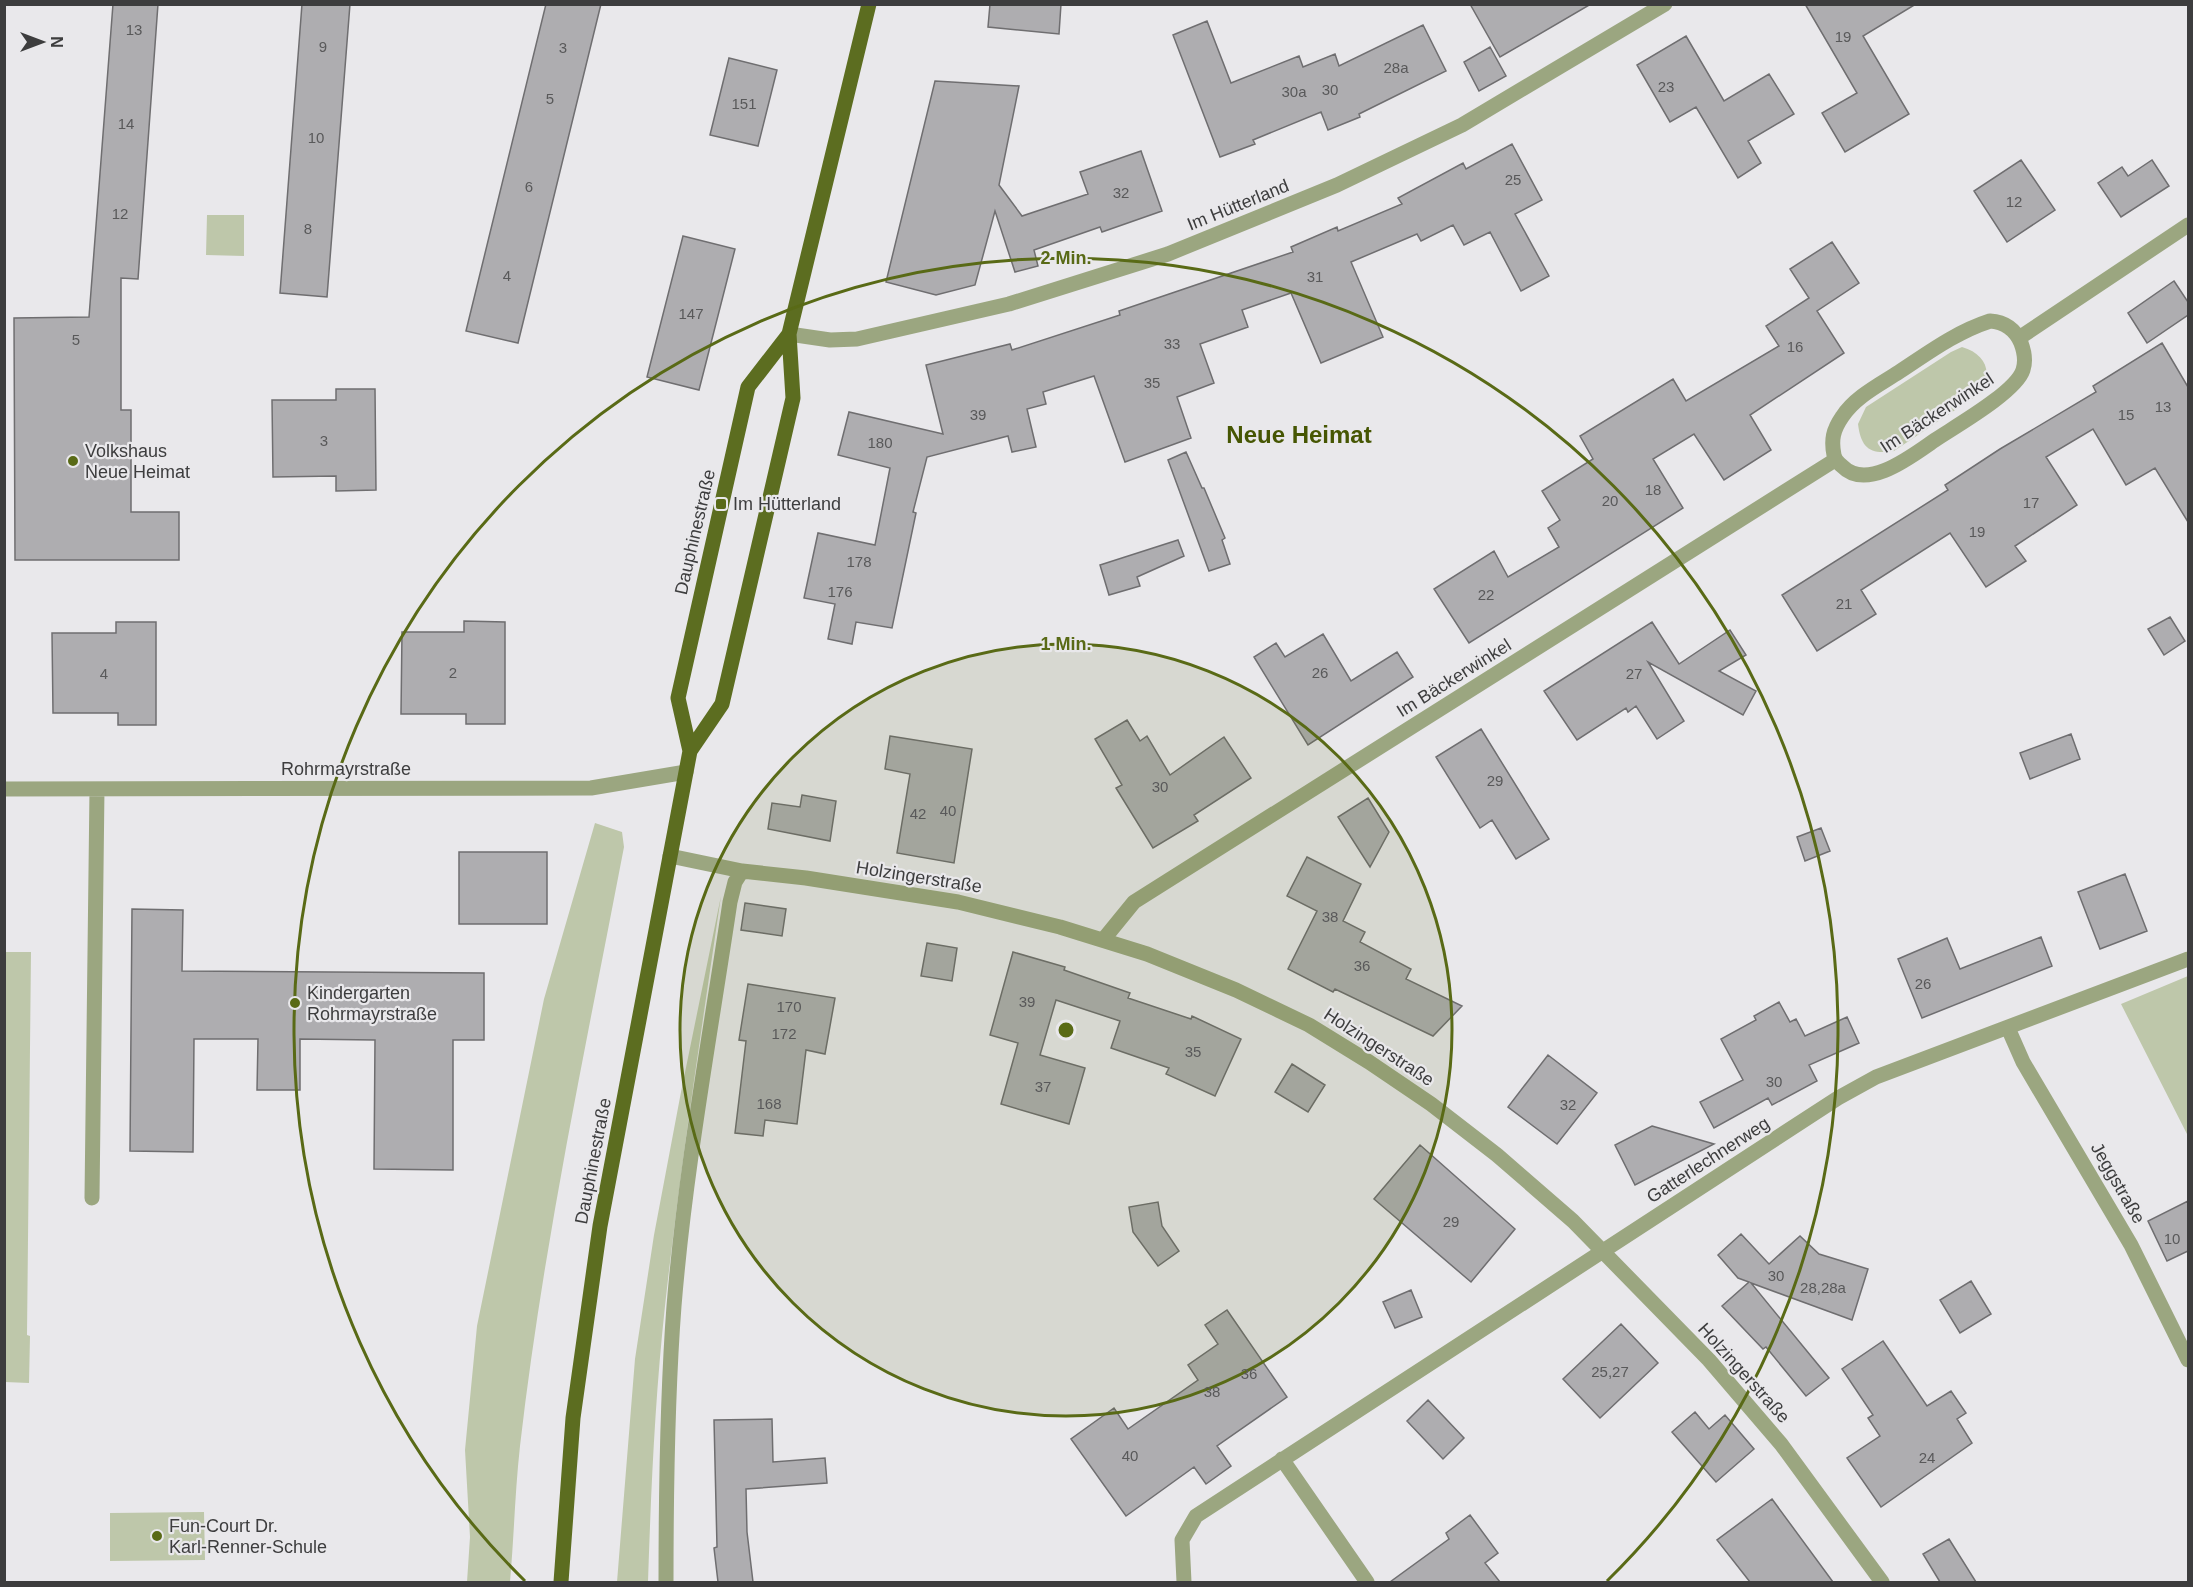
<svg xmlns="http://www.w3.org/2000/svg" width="2193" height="1587" font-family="Arial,sans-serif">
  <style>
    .green { fill: #bec7aa }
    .building { fill: #aeadb0; stroke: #6f6e70; stroke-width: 1.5 }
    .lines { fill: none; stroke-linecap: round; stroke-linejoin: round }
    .minor { stroke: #9ba680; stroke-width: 15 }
    .major { stroke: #5c6d20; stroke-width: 15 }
    .ring { fill: none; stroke: #596a16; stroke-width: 3 }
    .poi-dot { fill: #596a16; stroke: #e9e8eb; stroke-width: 2 }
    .labels { text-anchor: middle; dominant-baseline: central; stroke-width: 4.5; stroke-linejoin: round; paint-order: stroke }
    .number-label { font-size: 15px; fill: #59595a }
    .street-label { font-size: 18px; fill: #3d3d3e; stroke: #e9e8eb }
    .poi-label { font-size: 18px; fill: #3d3d3e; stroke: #e9e8eb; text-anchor: start }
    .district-label { font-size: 24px; font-weight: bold; fill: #465603; stroke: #e9e8eb }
    .centre { fill: #596a16; stroke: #e9e8eb; stroke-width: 3 }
    .ring-label { font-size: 18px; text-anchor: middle; font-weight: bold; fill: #596a16; stroke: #e9e8eb; stroke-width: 4.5; stroke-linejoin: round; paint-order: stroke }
  </style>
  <rect width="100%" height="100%" fill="#e9e8eb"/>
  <path class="green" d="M207,215H244V256L206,255Z
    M1962,347C1986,354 1994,373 1979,394L1894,451C1870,455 1861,448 1858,424L1866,407L1951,352Z
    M595,823L622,832L624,847C586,1046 543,1245 520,1446C515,1491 514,1537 510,1582H467L470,1537L465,1450L477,1326L544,999Z
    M721,896C701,1033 680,1169 665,1306C655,1398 651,1490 648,1582H617L635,1359L654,1235L681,1092Z
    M5,952H31L27,1335L30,1336L29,1383L5,1382Z
    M2188,976V1136L2121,1004Z
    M204,1512L205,1560L110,1561V1513Z"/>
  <path class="building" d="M113,4H158L138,279L121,278V410H131V512H179V560H15L14,318L89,317Z
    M302,4H350L327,297L280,293Z
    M546,4H601L518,343L466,331Z
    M990,4H1061L1059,34L988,27Z
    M1470,4H1591L1500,57Z
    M1805,4H1916L1863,36L1909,114L1845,152L1822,113L1857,93Z
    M1207,21L1231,83L1299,56L1303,67L1335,54L1339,66L1423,25L1446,71L1359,114L1360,117L1328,130L1321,112L1253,140L1255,144L1220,157L1173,35Z
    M1686,36L1724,101L1769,74L1794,114L1748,141L1761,163L1738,178L1696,107L1670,122L1637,65Z
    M1490,47L1506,76L1479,91L1464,62Z
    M729,58L777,70L758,146L710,135Z
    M935,81L1019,86L999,185L1022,216L1088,194L1080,172L1141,151L1162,211L1102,232L1100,227L1034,250L1038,266L1015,272L995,211L975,285L936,295L886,282Z
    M1512,144L1542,200L1515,214L1549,276L1521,291L1490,232L1464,245L1453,225L1421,241L1417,234L1351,262L1383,337L1321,363L1291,293L1242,310L1248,327L1200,344L1214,383L1177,397L1191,438L1125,462L1094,376L1043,392L1046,404L1027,409L1036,447L1012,452L1008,436L927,457L913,512L916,513L892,628L856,622L852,644L828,639L835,604L804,598L818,533L875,545L890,468L838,455L849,412L943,434L926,365L1010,344L1012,350L1120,315L1119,311L1293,252L1291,247L1337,227L1338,231L1402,204L1398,198L1463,163L1466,169Z
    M2021,160L2055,210L2007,242L1974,191Z
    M2152,160L2169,186L2121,217L2098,183L2122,167L2128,176Z
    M683,236L735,249L699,390L647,377Z
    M1832,242L1859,283L1817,311L1844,353L1750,415L1771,450L1724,480L1694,434L1653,459L1683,508L1469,643L1434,589L1494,551L1508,577L1559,547L1548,528L1560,520L1542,491L1593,459L1580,436L1673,379L1686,401L1779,346L1766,326L1809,298L1790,269Z
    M2174,281L2188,302V315L2147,343L2128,313Z
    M2162,343L2188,387V522L2155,468L2126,485L2093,429L2046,457L2077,505L2015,546L2026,561L1986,587L1950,533L1861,590L1876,614L1817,651L1782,595L1948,490L1945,485L2000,449L2096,392L2093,386Z
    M336,389H375L376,490L336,491V476L273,477L272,400H336Z
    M1186,452L1202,488H1204L1225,538L1222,540L1230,564L1209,571L1168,460Z
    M1178,540L1184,556L1137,577L1140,586L1109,595L1100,565Z
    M2170,617L2185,641L2164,655L2148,629Z
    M464,621L505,622V724H466V714H401L402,632H464Z
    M116,622H156V725H118V713H53L52,633H116Z
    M1652,622L1679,664L1730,630L1746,655L1719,671L1756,691L1743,715L1648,662L1684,721L1657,739L1636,706L1628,712L1626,708L1577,740L1544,691Z
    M1323,634L1351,681L1397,652L1413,677L1308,745L1254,657L1276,643L1285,657Z
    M1127,720L1140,741L1147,736L1170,775L1224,737L1251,778L1194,815L1198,821L1153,848L1116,788L1122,785L1095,739Z
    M1481,729L1549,839L1516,859L1492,820L1480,828L1436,757Z
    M2071,734L2080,759L2030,779L2020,753Z
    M890,736L972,749L954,863L897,853L910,774L885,769Z
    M802,795L836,801L830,841L768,829L772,803L800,807Z
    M1368,798L1389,832L1370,867L1338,817Z
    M1821,828L1830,851L1805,861L1797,837Z
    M459,852H547V924H459Z
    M1307,857L1361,884L1343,921L1365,932L1360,942L1411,969L1406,979L1462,1006L1433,1036L1335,989L1333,992L1288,969L1317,911L1287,896Z
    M2125,874L2147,931L2100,949L2078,892Z
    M745,903L786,909L782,936L741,930Z
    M132,909L183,910L182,971L484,973V1040H453V1170L374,1169L375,1040L300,1039V1090H257L258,1039H194L193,1152L130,1151Z
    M2041,937L2052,966L1922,1018L1898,959L1947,938L1960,969Z
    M927,943L957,948L952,981L921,976Z
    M1013,952L1065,967L1064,970L1130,993L1128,998L1191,1019L1192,1016L1241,1039L1215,1096L1166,1074L1169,1068L1111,1048L1120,1021L1056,1000L1040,1055L1085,1068L1069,1124L1001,1104L1018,1043L990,1035Z
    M748,984L835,998L825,1054L806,1050L797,1124L765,1120L763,1136L735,1133L746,1041L739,1040Z
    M1779,1002L1790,1022L1796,1019L1805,1036L1847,1017L1859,1043L1809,1065L1817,1081L1772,1105L1768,1098L1714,1128L1700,1102L1743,1080L1721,1039L1756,1020L1754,1016Z
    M1548,1055L1597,1093L1557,1144L1508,1107Z
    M1292,1064L1325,1085L1308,1112L1275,1092Z
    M1652,1126L1714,1144L1635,1185L1615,1145Z
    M1420,1145L1515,1229L1471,1282L1374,1199Z
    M2188,1201V1251L2167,1261L2148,1221Z
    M1158,1202L1162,1226L1179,1251L1158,1266L1133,1232L1129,1207Z
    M1741,1234L1769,1264L1800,1236L1819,1254L1868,1269L1852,1320L1751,1283L1829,1378L1806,1396L1766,1347L1763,1349L1722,1306L1749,1282L1738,1278L1718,1255Z
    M1971,1281L1991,1314L1960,1333L1940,1300Z
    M1411,1290L1422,1317L1395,1328L1383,1302Z
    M1227,1310L1287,1397L1217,1446L1231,1466L1206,1484L1194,1467L1126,1516L1071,1439L1114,1408L1128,1429L1198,1380L1188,1365L1218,1344L1205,1325Z
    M1621,1324L1658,1363L1600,1418L1563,1379Z
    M1883,1341L1927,1406L1951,1391L1966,1413L1957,1419L1972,1443L1881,1507L1847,1458L1880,1436L1868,1418L1873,1415L1842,1369Z
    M1428,1400L1464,1438L1443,1459L1407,1421Z
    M1695,1412L1709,1429L1725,1415L1754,1449L1716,1482L1672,1432Z
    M772,1419L773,1462L825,1458L827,1483L746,1489L747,1532L753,1582H718L714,1548L717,1547L714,1420Z
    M1772,1499L1833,1582H1750L1717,1540Z
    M1470,1515L1498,1553L1485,1563L1500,1582H1390L1449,1539L1446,1533Z
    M1949,1539L1976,1582H1940L1923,1554Z"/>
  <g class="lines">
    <path class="minor" d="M1990,321C2005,322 2015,329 2021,343C2024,351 2026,361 2023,370C2016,392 1956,426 1935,440C1913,455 1867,492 1842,466C1838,462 1835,461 1834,455C1831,440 1833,430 1842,417C1855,397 1879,385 1899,372C1928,353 1956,332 1990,321Z
      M789,334L830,340L857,339L1009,304L1168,254L1337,185L1462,125L1665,4
      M2019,338L2188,225
      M4,789L591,788L686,772
      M670,856L742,871L806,878L958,902L1060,927L1147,954L1236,990L1309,1025L1369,1062L1431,1104L1497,1155L1573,1221L1709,1360L1781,1444L1882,1582
      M1103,940L1134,902L1835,460
      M2008,1028L2023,1062L2131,1245L2188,1360
      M92,1198L97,789
      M1282,1459L1367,1582
      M666,1582C666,1490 667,1398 674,1306C685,1171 710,1036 730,902L735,882L742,871
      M1184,1582L1182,1540L1196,1516L1838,1098L1876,1077L2188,959"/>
    <path class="major" d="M690,751L722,704L793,398L789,334L869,4
      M561,1582L573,1418L600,1226L690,751L678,698L748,387L789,334"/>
  </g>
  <circle cx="1066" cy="1030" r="386" fill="#596a16" fill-opacity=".12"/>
  <g class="ring">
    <circle cx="1066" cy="1030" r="386"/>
    <path d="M525 1581A772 772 0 1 1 1607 1581"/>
  </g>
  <g class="poi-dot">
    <circle cx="73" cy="461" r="6"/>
    <rect x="715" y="498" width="12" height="12" rx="3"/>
    <circle cx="295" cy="1003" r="6"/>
    <circle cx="157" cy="1536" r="6"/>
  </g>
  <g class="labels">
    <g class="number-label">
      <text x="134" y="29">13</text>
      <text x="1843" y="36">19</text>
      <text x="323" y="46">9</text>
      <text x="563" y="47">3</text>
      <text x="1396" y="67">28a</text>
      <text x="1666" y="86">23</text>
      <text x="1330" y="89">30</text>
      <text x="1294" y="91">30a</text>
      <text x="550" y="98">5</text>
      <text x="744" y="103">151</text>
      <text x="126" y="123">14</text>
      <text x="316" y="137">10</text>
      <text x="1513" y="179">25</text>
      <text x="529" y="186">6</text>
      <text x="1121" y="192">32</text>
      <text x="2014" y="201">12</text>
      <text x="120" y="213">12</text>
      <text x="308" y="228">8</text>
      <text x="507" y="275">4</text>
      <text x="1315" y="276">31</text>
      <text x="691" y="313">147</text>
      <text x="76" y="339">5</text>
      <text x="1172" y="343">33</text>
      <text x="1795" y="346">16</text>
      <text x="1152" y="382">35</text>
      <text x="2163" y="406">13</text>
      <text x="978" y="414">39</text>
      <text x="2126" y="414">15</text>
      <text x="324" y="440">3</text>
      <text x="880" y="442">180</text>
      <text x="1653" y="489">18</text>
      <text x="1610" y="500">20</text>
      <text x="2031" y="502">17</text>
      <text x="1977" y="531">19</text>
      <text x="859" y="561">178</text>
      <text x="840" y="591">176</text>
      <text x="1486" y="594">22</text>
      <text x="1844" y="603">21</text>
      <text x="453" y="672">2</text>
      <text x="1320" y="672">26</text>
      <text x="104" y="673">4</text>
      <text x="1634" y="673">27</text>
      <text x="1495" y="780">29</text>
      <text x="1160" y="786">30</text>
      <text x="948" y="810">40</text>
      <text x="918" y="813">42</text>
      <text x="1330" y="916">38</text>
      <text x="1362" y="965">36</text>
      <text x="1923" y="983">26</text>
      <text x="1027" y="1001">39</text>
      <text x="789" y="1006">170</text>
      <text x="784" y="1033">172</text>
      <text x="1193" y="1051">35</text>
      <text x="1774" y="1081">30</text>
      <text x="1043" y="1086">37</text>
      <text x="769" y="1103">168</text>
      <text x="1568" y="1104">32</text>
      <text x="1451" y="1221">29</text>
      <text x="2172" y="1238">10</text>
      <text x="1776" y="1275">30</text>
      <text x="1823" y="1287">28,28a</text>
      <text x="1610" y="1371">25,27</text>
      <text x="1249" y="1373">36</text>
      <text x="1212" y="1391">38</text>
      <text x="1130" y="1455">40</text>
      <text x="1927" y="1457">24</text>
    </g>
    <g class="street-label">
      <text transform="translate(1238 205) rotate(-22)">Im Hütterland</text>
      <text transform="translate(1937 413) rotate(-33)">Im Bäckerwinkel</text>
      <text transform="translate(695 532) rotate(-77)">Dauphinestraße</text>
      <text transform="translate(1454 678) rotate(-32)">Im Bäckerwinkel</text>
      <text x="346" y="769">Rohrmayrstraße</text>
      <text transform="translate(919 877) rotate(9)">Holzingerstraße</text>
      <text transform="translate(1379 1047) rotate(33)">Holzingerstraße</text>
      <text transform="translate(1708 1160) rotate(-33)">Gatterlechnerweg</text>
      <text transform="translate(593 1161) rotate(-79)">Dauphinestraße</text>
      <text transform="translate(2118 1183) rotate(60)">Jeggstraße</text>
      <text transform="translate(1744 1373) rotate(48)">Holzingerstraße</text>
    </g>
    <g class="poi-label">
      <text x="85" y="451">Volkshaus<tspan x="85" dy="21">Neue Heimat</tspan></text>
      <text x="733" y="504">Im Hütterland</text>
      <text x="307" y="993">Kindergarten<tspan x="307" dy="21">Rohrmayrstraße</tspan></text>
      <text x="169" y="1526">Fun-Court Dr.<tspan x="169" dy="21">Karl-Renner-Schule</tspan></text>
    </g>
    <g class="district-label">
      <text x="1299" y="434">Neue Heimat</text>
    </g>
  </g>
  <circle cx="1066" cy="1030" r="9" class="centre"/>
  <g class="ring-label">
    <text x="1066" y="264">2 Min.</text>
    <text x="1066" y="650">1 Min.</text>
  </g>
  <rect width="2193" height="1587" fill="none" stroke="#3d3d3e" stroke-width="12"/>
  <g transform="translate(42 42) rotate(90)" stroke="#e9e8eb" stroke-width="4.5" paint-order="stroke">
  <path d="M0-4.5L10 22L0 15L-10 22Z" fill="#3d3d3e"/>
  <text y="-9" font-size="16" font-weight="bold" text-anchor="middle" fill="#3d3d3e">N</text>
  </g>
</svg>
